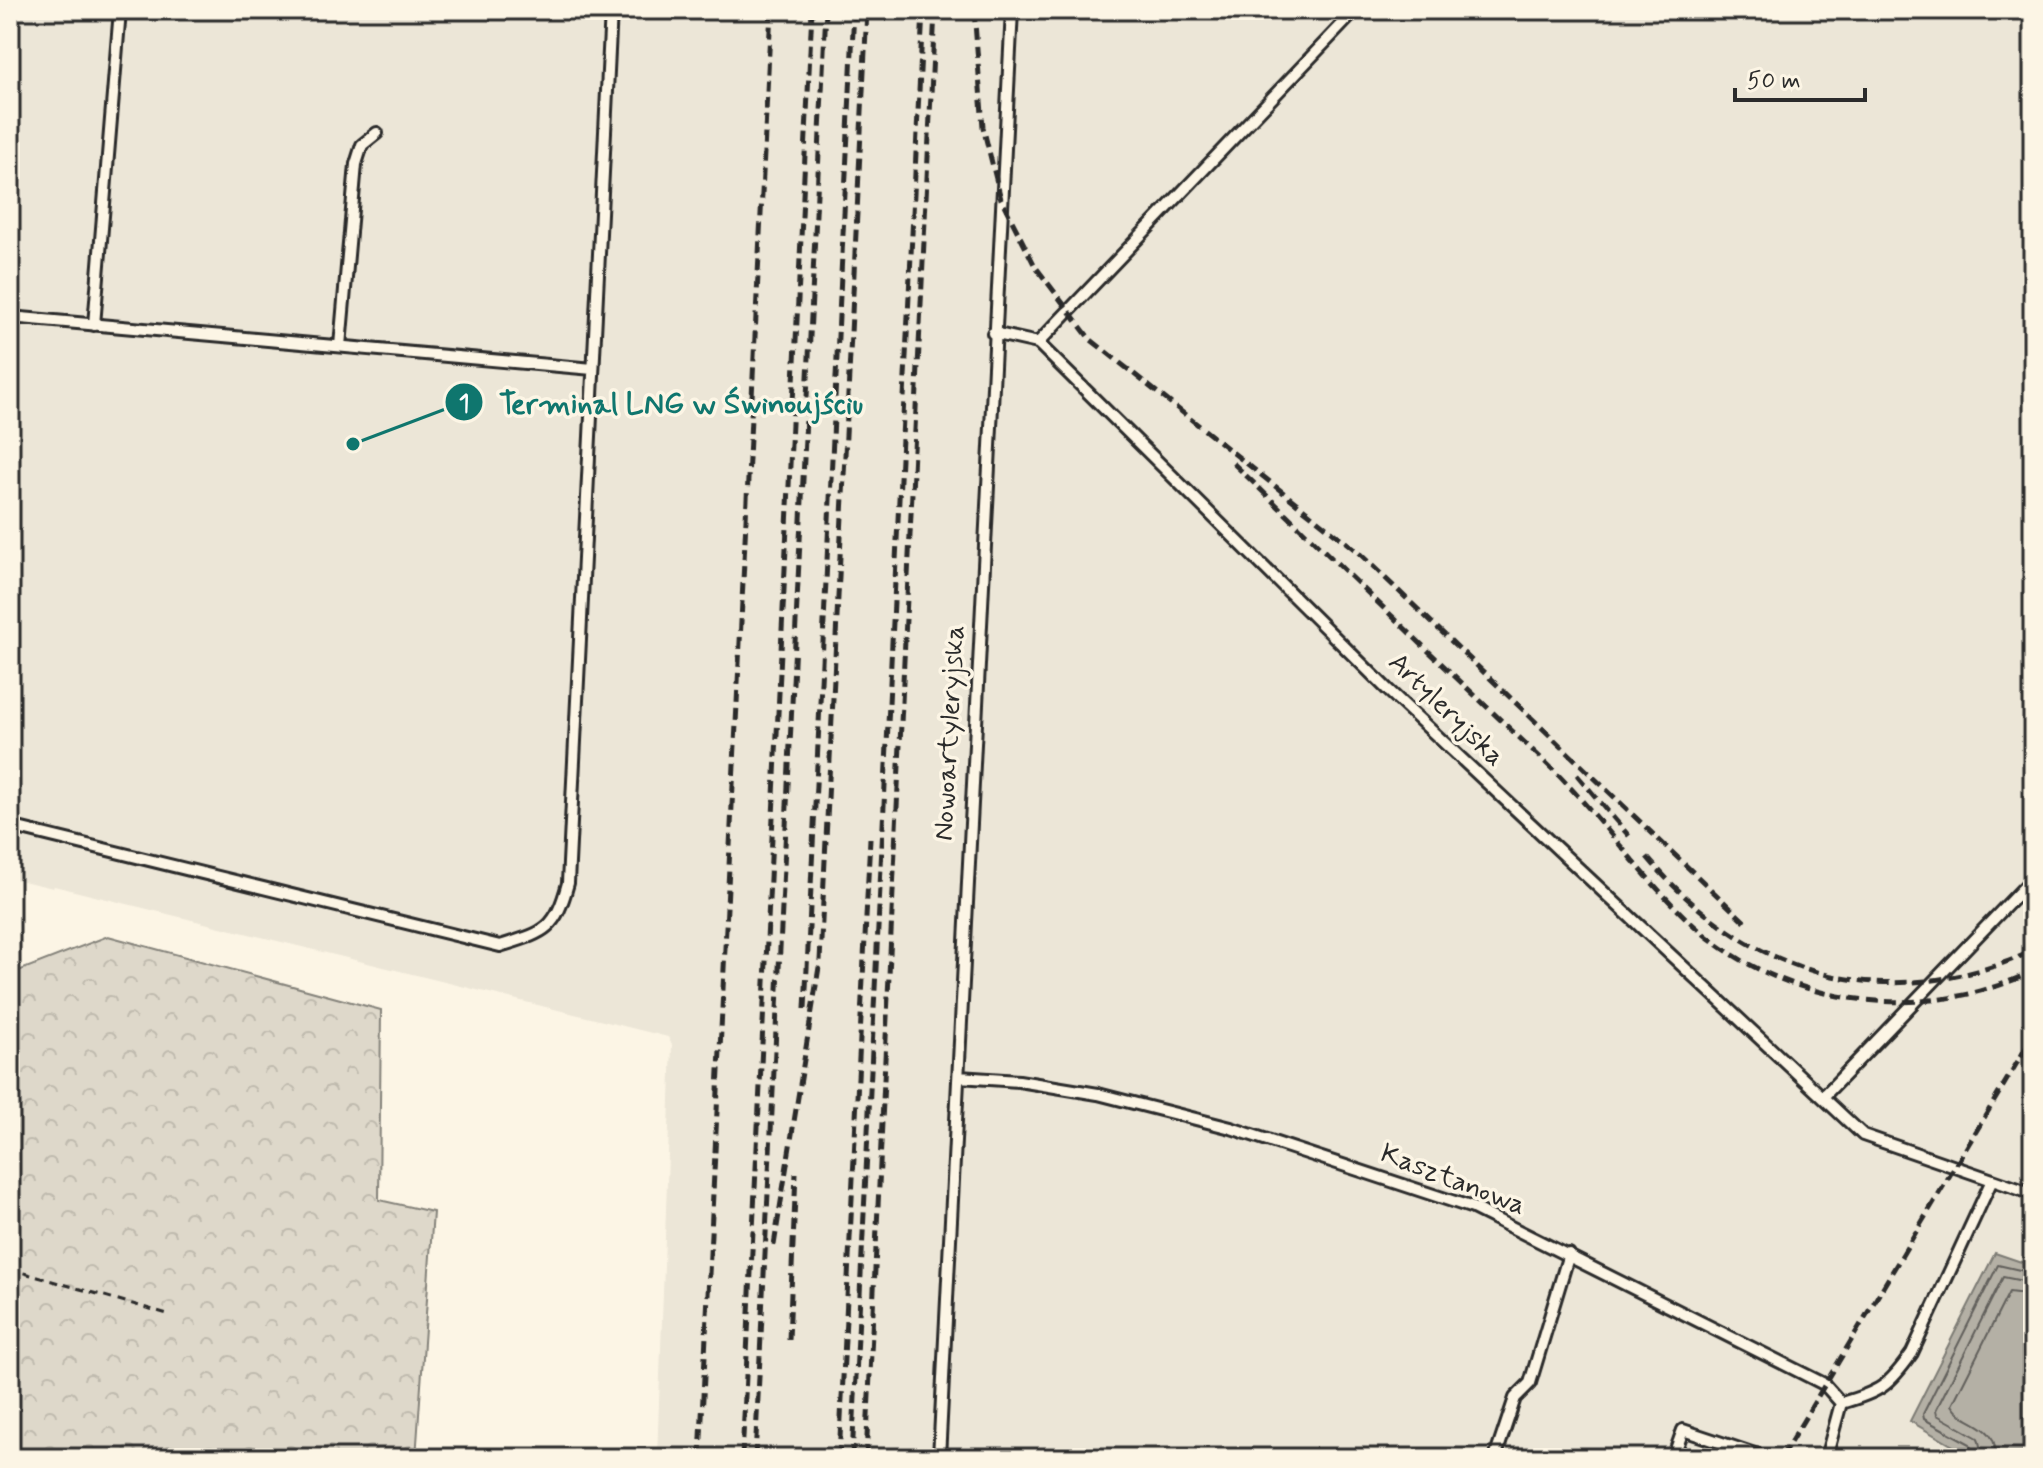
<svg xmlns="http://www.w3.org/2000/svg" width="2043" height="1468" font-family="Mynerve,sans-serif">
  <style>
    .built { fill: #ece6d7 }
    .forest { fill: url(#forest-crowns); stroke: #84827a; stroke-width: 2 }
    .water { fill: #b4b0a5; stroke: #7d7b74; stroke-width: 2 }
    .lines { fill: none; stroke-linecap: round; stroke-linejoin: round }
    .shore { stroke: #62605c; stroke-width: 2 }
    .service-casing { stroke: #2b2b2b; stroke-width: 16 }
    .path { stroke: #2b2b2b; stroke-width: 3; stroke-dasharray: 8 6; stroke-linecap: butt }
    .service { stroke: #fcf5e5; stroke-width: 10 }
    .rail { stroke: #2b2b2b; stroke-width: 5; stroke-dasharray: 12 6; stroke-linecap: butt }
    .labels { text-anchor: middle; dominant-baseline: central; stroke-width: 7; stroke-linejoin: round; paint-order: stroke }
    .street-label { font-size: 28px; fill: #2b2b2b; stroke: #fcf5e5 }
    .leader { fill: none; stroke: #0f766e; stroke-width: 3 }
    .callout-dot { fill: #0f766e; stroke: #fcf5e5; stroke-width: 3 }
    .mark-label { font-size: 24px; text-anchor: middle; font-weight: bold; fill: #fff }
    .callout-label { font-size: 30px; text-anchor: middle; font-weight: bold; fill: #0f766e; stroke: #fcf5e5; stroke-width: 7; stroke-linejoin: round; paint-order: stroke }
  </style>
  <defs>
    <pattern id="forest-crowns" width="20" height="18" patternUnits="userSpaceOnUse" patternTransform="scale(2)"><rect width="20" height="18" fill="#ded8ca"/><path d="M2 6a3 3 0 1 1 6 0M12 15a3 3 0 1 1 6 0" fill="none" stroke="#bfbaae"/></pattern>
  </defs>
  <rect width="100%" height="100%" fill="#fcf5e5"/>
  <filter id="ink" filterUnits="userSpaceOnUse"><feTurbulence type="fractalNoise" baseFrequency=".0125" numOctaves="2"/><feDisplacementMap in="SourceGraphic" scale="16" xChannelSelector="R" yChannelSelector="G"/><feConvolveMatrix kernelMatrix="1 2 1 2 8 2 1 2 1" color-interpolation-filters="sRGB"/></filter>
  <g filter="url(#ink)">
    <path class="built" d="M10,10H2033V1266L1995,1253L1965,1455L1974,1458H657L672,1045L668,1037L54,886L53,888L10,878Z"/>
    <path class="forest" d="M108,936L381,1010L379,1200L433,1212L416,1458H10V969L16,972Z"/>
    <path class="water" d="M1995,1253L2033,1266V1458H1974L1910,1421Z"/>
    <g class="lines">
      <path class="shore" d="M1973,1458L1970,1444L1924,1419L1923,1414L1998,1265L2033,1273
        M1983,1458L1978,1438L1937,1415L1936,1410L2003,1277L2033,1283
        M1995,1458C1999,1422 1965,1427 1952,1405L2009,1292L2033,1295"/>
      <defs>
        <path id="service" d="M10,317L593,369
          M94,325L120,10
          M993,333L1038,343L1388,690L1863,1135L2033,1194
          M1038,343L1356,10
          M340,346L356,164L362,145L377,133
          M10,826L500,946C545,932 555,931 568,883L611,10
          M959,1077L1019,1081L1098,1094L1231,1128L1473,1208L1824,1384L1841,1403L1826,1458
          M1823,1097L2033,878
          M1841,1403C1880,1392 1889,1386 1912,1353L1992,1180
          M939,1458L1012,10
          M1495,1458L1515,1398L1530,1383L1569,1254
          M1673,1458L1683,1430L1767,1458"/>
      </defs>
      <use href="#service" class="service-casing"/>
      <path class="path" d="M10,1269L171,1315"/>
      <use href="#service" class="service"/>
      <path class="rail" d="M974,10L983,127L1001,199L1035,266L1090,339L1358,552L1746,923
        M1233,463C1336,562 1439,662 1543,760C1596,810 1636,871 1689,921C1779,1006 1923,1026 2033,971
        M1577,775L1629,836
        M1647,857C1749,977 1886,1017 2033,951
        M805,1009L854,10
        M774,1245L820,961L867,10
        M789,1340L796,1173
        M700,1458L771,10
        M742,1458L812,10
        M755,1458L826,10
        M839,1458L870,838
        M852,1458L923,10
        M866,1458L935,10
        M1781,1458L2033,1036"/>
    </g>
  </g>
  <g class="labels">
    <g class="street-label">
      <text transform="translate(1446 710) rotate(44)">Artyleryjska</text>
      <text transform="translate(950 733) rotate(-87)">Nowoartyleryjska</text>
      <text transform="translate(1453 1180) rotate(21)">Kasztanowa</text>
    </g>
  </g>
  <path class="leader" d="M353 444L464 402"/>
  <g class="callout-dot">
    <circle cx="353" cy="444" r="8"/>
    <circle cx="464" cy="402" r="20"/>
  </g>
  <g class="mark-label">
    <text x="464" y="411">1</text>
  </g>
  <g class="callout-label">
    <text x="681" y="413">Terminal LNG w Świnoujściu</text>
  </g>
  <rect width="2043" height="1468" fill="none" stroke="#fcf5e5" stroke-width="40"/>
  <rect x="20" y="20" width="2003" height="1428" fill="none" stroke="#2b2b2b" stroke-width="3" filter="url(#ink)"/>
  <path d="M1735 88v12h130v-12" fill="none" stroke="#2b2b2b" stroke-width="4"/>
  <text x="1747" y="88" font-size="24" fill="#2b2b2b" stroke="#fcf5e5" stroke-width="6" paint-order="stroke">50 m</text>
</svg>
